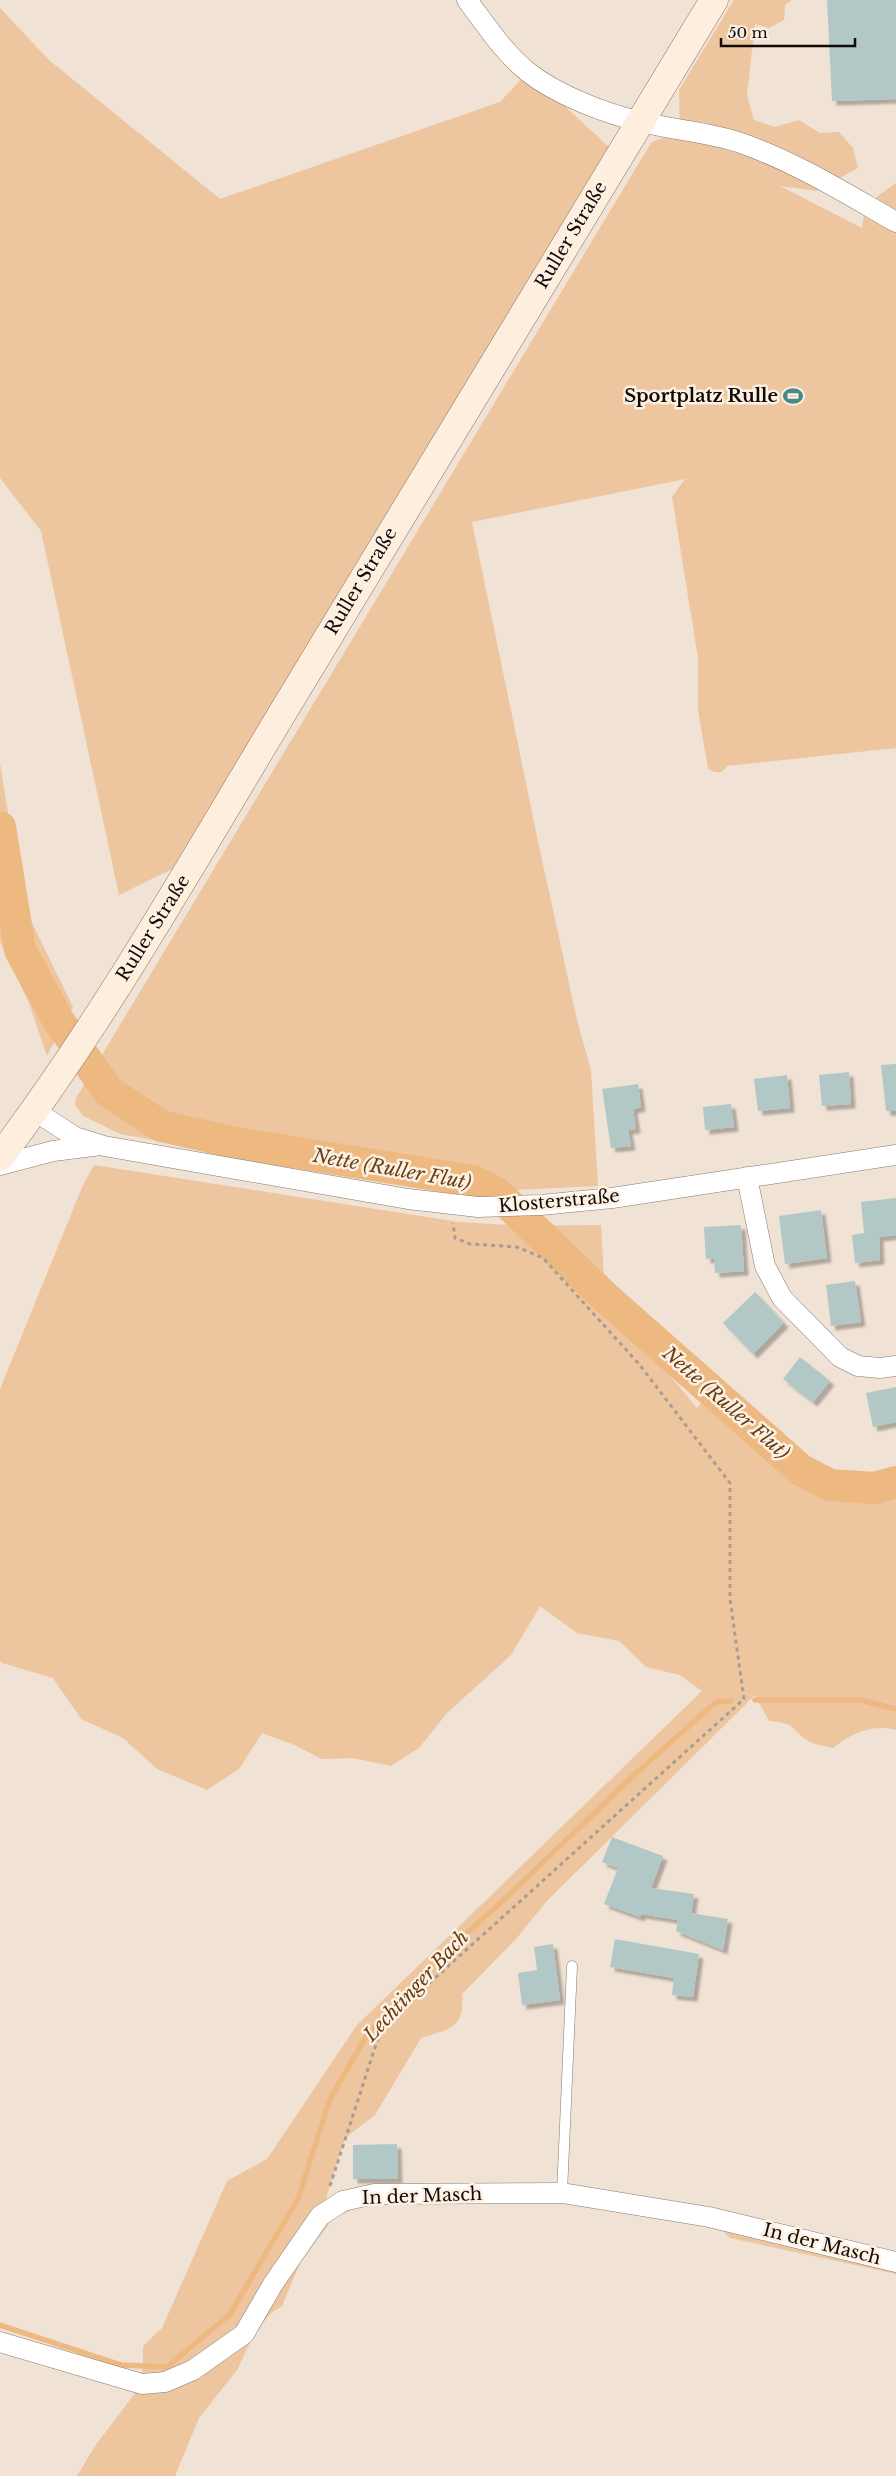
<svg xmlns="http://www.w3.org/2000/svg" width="896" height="2476" font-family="'Libre Baskerville',serif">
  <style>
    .green { fill: #edc69f }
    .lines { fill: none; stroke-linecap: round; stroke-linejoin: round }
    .stream { stroke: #eeb881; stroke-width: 5.5 }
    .river { stroke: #eeb881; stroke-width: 32 }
    .building { fill: #b2c8c7; filter: url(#shadow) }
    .service-casing { stroke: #867a6e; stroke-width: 11 }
    .minor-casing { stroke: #867a6e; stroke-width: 21 }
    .secondary-casing { stroke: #867a6e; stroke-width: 29 }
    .path { stroke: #a89d93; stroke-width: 3; stroke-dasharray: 4 4; stroke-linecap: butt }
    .service { stroke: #fff; stroke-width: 10 }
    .minor { stroke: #fff; stroke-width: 20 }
    .secondary { stroke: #feeede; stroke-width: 28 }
    .labels { text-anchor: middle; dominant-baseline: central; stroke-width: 5; stroke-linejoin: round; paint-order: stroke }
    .street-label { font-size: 18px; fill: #0f0b07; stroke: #fef0e2 }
    .poi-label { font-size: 18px; font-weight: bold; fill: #0f0b07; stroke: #fef0e2; text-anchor: end }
    .water-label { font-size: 19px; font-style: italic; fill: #644017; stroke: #fef0e2 }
  </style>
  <defs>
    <filter id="shadow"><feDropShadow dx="4.5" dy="4.5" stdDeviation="1" flood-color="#0004"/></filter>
  </defs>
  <rect width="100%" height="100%" fill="#f0e2d5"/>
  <path class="green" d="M734,0H792L785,5L784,20L769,28L755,24L747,95L754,120L775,127L799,120L820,133L839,132L853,148L858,168L816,191L780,186L862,228C864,203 876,197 896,183V748L727,766L722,772H715L708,769L698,710V658L672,497L685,479L472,522L539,846L577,1020L591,1070L598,1186L450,1193L120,1134L83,1116L75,1105L76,1098L651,143L680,130L679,90Z
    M0,8L49,60L220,199L500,102L528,72L610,148L172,869L119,895L41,531L0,478Z
    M0,763L12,838L16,890L73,1007L47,1056L29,1003L0,942Z
    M94,1165L459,1222L525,1226L601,1225L605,1297L697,1408L711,1390C737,1413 801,1478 831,1485C852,1490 875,1487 896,1482V1730C872,1724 852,1733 833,1748C826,1746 816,1745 810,1742C790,1730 798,1723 769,1721L755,1695L545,1903L517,1938L462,1994C465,2029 449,2029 421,2038L375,2115L345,2138L321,2215L352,2209L332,2220L301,2261L282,2306L270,2314L253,2336L237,2370L199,2418L175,2476H77L95,2446L142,2384L143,2346L162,2328L227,2181L267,2159L357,2025L702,1691L680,1675L646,1667L619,1641L577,1633L540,1606L511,1655L447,1713L419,1748L391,1766L353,1758L321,1759L297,1746L262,1733L239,1769L207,1790L157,1769L123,1738L81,1719L53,1678L2,1663L0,1661V1389L83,1185Z
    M709,2217L896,2262V2274L730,2238Z"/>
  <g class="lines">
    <path class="stream" d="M755,1700H861L896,1709
      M0,2325L121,2365L167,2367L230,2314L298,2199L330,2099L367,2035L425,1971L510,1894L635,1774L716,1702L731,1701"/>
    <path class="river" d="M0,827L20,950L58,1020L109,1092L161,1126L236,1143L473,1181L498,1194L605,1297L801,1470L830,1485L874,1488L896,1482"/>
  </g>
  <path class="building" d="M827,0H896V99L832,101Z
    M896,1064V1111H886L881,1065Z
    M849,1072L851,1104L822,1106L819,1075Z
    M787,1075L790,1108L758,1111L754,1079Z
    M638,1084L641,1107L633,1109L636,1129L628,1130L631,1146L611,1148L602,1089Z
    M731,1104L734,1127L705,1130L703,1107Z
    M896,1198V1235L879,1237L880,1260L855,1263L852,1235L864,1233L861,1202Z
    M821,1210L827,1258L785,1264L779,1216Z
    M741,1225L744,1271L715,1273L714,1258L706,1259L704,1227Z
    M855,1281L861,1322L831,1326L826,1285Z
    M755,1292L784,1323L753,1354L723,1323Z
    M800,1357L830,1381L813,1402L783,1379Z
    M896,1387V1422L873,1427L866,1393Z
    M612,1837L663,1856L651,1888L694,1894L691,1913L728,1919L723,1950L676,1931L678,1920L641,1914L640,1917L604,1904L618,1868L602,1862Z
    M615,1939L699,1954L693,1997L672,1995L674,1978L610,1967Z
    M553,1944L560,2000L522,2005L518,1973L537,1970L534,1947Z
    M397,2144L398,2179H353V2145Z"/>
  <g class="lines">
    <defs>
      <path id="service" d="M562,2193L572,1966"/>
      <path id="minor" d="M467,0C486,25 504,53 528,72C557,95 606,114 642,122C673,130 707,132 738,142C794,161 845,193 896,222
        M35,1111L75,1137L104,1146L408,1199L478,1207L541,1205L612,1198L896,1155
        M0,1165L53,1151L94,1146
        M747,1177L765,1266L782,1298L840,1357L858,1366L880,1368L896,1366
        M0,2342L142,2384L165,2382L193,2370L244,2334L273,2284L320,2216L343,2201L374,2194L562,2193L709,2217L896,2262"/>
      <path id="secondary" d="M0,1157C107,1015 194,859 286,707C428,471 570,235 714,0"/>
    </defs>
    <use href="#service" class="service-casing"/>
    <use href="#minor" class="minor-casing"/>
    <use href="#secondary" class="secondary-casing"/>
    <path class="path" d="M330,2186L382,2026L744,1699L730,1599V1483L639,1364L543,1258L517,1247L470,1244L455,1238L453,1223"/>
    <use href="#service" class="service"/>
    <use href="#minor" class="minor"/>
    <use href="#secondary" class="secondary"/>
  </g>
  <defs>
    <symbol id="stadium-bare" viewBox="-9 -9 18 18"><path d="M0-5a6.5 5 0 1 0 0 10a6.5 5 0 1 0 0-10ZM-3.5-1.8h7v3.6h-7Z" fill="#438b8a" stroke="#fef0e2" stroke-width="2.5" paint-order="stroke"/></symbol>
  </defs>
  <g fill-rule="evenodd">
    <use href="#stadium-bare" x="779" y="382" width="28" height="28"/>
  </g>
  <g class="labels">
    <g class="street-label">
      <text transform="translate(571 235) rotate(-59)">Ruller Straße</text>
      <text transform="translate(361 581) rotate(-59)">Ruller Straße</text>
      <text transform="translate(153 928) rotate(-58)">Ruller Straße</text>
      <text transform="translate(559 1201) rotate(-5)">Klosterstraße</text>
      <text transform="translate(422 2196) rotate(-2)">In der Masch</text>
      <text transform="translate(822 2244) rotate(14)">In der Masch</text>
    </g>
    <g class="poi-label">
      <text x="778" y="396">Sportplatz Rulle</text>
    </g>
    <g class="water-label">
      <text transform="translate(392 1169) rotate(10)">Nette (Ruller Flut)</text>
      <text transform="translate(726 1403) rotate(41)">Nette (Ruller Flut)</text>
      <text transform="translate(416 1986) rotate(-47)">Lechtinger Bach</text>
    </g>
  </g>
  <path d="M721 38v8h134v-8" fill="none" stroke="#0f0b07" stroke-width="2.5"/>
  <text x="728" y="38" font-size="15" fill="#0f0b07" stroke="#fef0e2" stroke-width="4" paint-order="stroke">50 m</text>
</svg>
